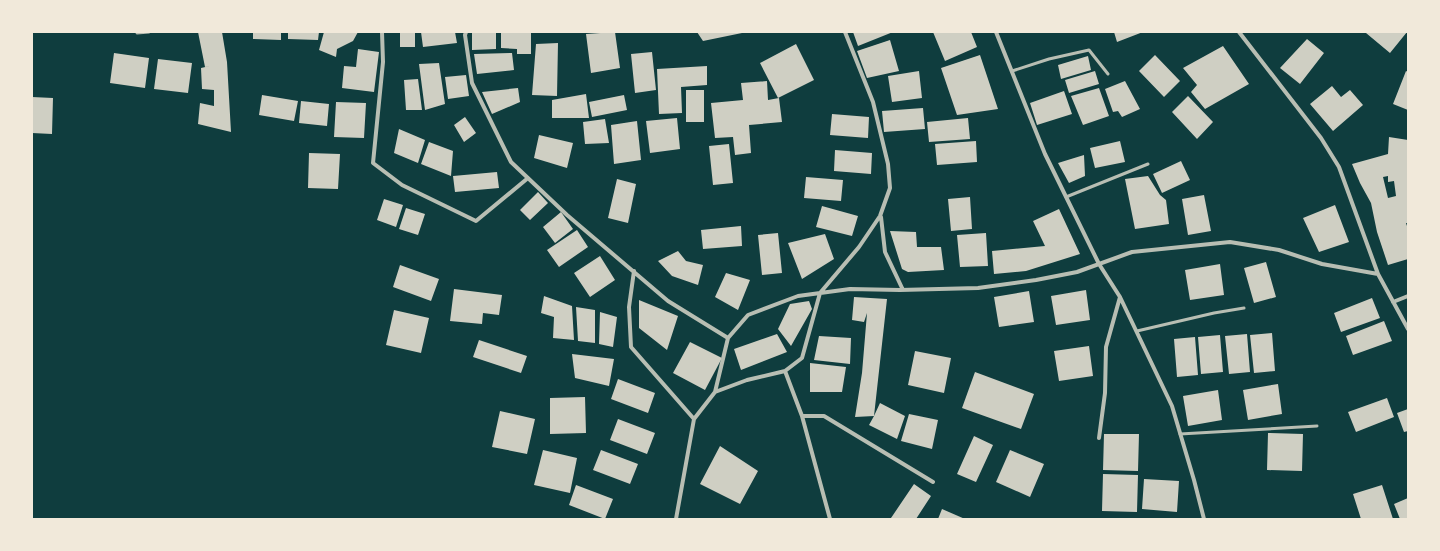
<svg xmlns="http://www.w3.org/2000/svg" width="1440" height="551" font-family="'Titillium Web',sans-serif">
  <style>
    .building { fill: #cfcfc3; fill-rule: evenodd }
    .lines { fill: none; stroke-linecap: round; stroke-linejoin: round }
    .service { stroke: #b8beb3; stroke-width: 3 }
    .minor { stroke: #b8beb3; stroke-width: 4 }
  </style>
  <rect width="100%" height="100%" fill="#0f3d3e"/>
  <path class="building" d="M198,32H222L227,62L231,132L198,124L200,103L214,106V90L202,89L201,68L214,65L205,67Z
    M253,32H281V40L253,39Z
    M288,32H319L318,40L288,39Z
    M324,32H358L353,41L337,49L336,57L319,50Z
    M400,32H415V47H400Z
    M421,32H455L457,43L423,47Z
    M472,32H496V49L472,50Z
    M501,32H531V54H517V49L501,48Z
    M615,32L620,68L591,73L586,34Z
    M697,32H742V33L703,41Z
    M853,32H893L858,46Z
    M933,32H971L977,47L945,61Z
    M1114,32H1143L1117,42Z
    M1367,32H1407L1390,53L1366,33Z
    M1307,39L1324,53L1300,84L1280,68Z
    M890,40L899,71L867,78L857,51Z
    M558,43L557,96L532,95L536,44Z
    M796,44L814,80L778,98L760,63Z
    M1223,46L1249,84L1205,109L1191,92L1197,85L1183,68Z
    M358,49L379,52L374,92L342,88L344,66L356,67Z
    M652,52L656,90L635,93L631,54Z
    M114,53L149,58L145,88L110,83Z
    M512,53L514,70L477,74L474,54Z
    M980,55L998,109L957,115L941,68Z
    M1155,55L1180,81L1164,97L1139,71Z
    M1088,56L1091,70L1061,79L1058,65Z
    M158,59L192,63L188,93L154,89Z
    M439,63L445,104L425,110L419,64Z
    M707,66V85L681,87L682,113L659,114L657,69Z
    M919,71L922,98L892,102L888,76Z
    M1095,71L1099,84L1069,93L1065,80Z
    M1406,71L1408,72V110L1393,104Z
    M466,75L469,96L448,99L445,77Z
    M418,79L422,110H406L404,80Z
    M767,81L768,100L779,98L782,122L749,125L751,153L735,155L733,137L715,138L711,103L743,100L741,83Z
    M1125,81L1140,109L1122,117L1118,111L1113,112L1105,89Z
    M1332,86L1341,97L1350,90L1363,105L1333,131L1310,104Z
    M518,88L520,102L492,114L482,92Z
    M1099,88L1109,116L1083,125L1071,96Z
    M686,90H704V122H686Z
    M1064,91L1072,114L1037,125L1030,103Z
    M586,94L589,118H552V100Z
    M262,95L298,101L294,121L259,115Z
    M624,95L627,110L592,117L589,102Z
    M1188,96L1213,122L1197,139L1172,112Z
    M32,97L53,98L52,134L32,133Z
    M301,101L329,104L327,126L299,123Z
    M336,102L366,103L364,138L334,137Z
    M923,108L925,129L884,132L882,111Z
    M832,114L869,117L868,138L830,135Z
    M465,117L476,133L464,142L454,125Z
    M677,118L680,149L650,153L646,121Z
    M968,118L970,139L929,142L927,122Z
    M605,119L609,143L585,144L583,122Z
    M637,121L641,160L614,164L611,125Z
    M399,129L425,140L418,163L394,153Z
    M539,135L573,143L567,168L534,158Z
    M1389,137L1408,140V223H1406L1408,229V259L1388,265L1377,232L1371,203L1360,183L1352,164L1388,154ZM1388,176V182L1394,181L1396,196L1388,198L1383,177Z
    M976,141L977,162L937,165L935,144Z
    M1120,141L1125,162L1095,168L1090,148Z
    M429,142L453,151L451,176L421,164Z
    M729,144L733,183L713,185L709,146Z
    M835,150L872,153L871,174L834,171Z
    M309,153L340,154L338,189L308,188Z
    M1084,155L1085,176L1069,183L1058,163Z
    M1181,161L1190,180L1162,193L1153,174Z
    M497,172L499,188L455,192L453,176Z
    M1148,176L1160,195L1166,200L1169,224L1135,229L1125,179Z
    M806,177L843,180L841,201L804,198Z
    M617,179L636,184L628,223L608,218Z
    M538,192L548,203L530,220L520,210Z
    M1204,195L1211,231L1188,235L1182,199Z
    M970,197L972,229L951,231L948,199Z
    M384,199L403,205L396,227L377,220Z
    M1335,205L1349,242L1319,252L1303,218Z
    M822,206L858,216L852,236L816,227Z
    M406,208L425,214L418,235L399,229Z
    M1059,209L1080,254L1026,271L994,274L992,251L1045,246L1033,221Z
    M561,212L573,229L555,243L543,227Z
    M741,226L742,246L703,249L701,230Z
    M577,230L588,247L559,267L547,250Z
    M890,231L916,232L917,247H941L944,270L908,272L902,269Z
    M778,233L782,273L762,275L758,235Z
    M986,233L988,266L960,267L957,235Z
    M825,234L834,259L802,279L788,243Z
    M678,251L686,261L703,265L698,285L672,276L658,261Z
    M600,256L615,280L590,297L574,273Z
    M1266,262L1276,297L1254,303L1244,268Z
    M1220,264L1224,295L1190,300L1185,270Z
    M400,265L439,279L431,301L393,287Z
    M726,273L750,280L738,310L715,297Z
    M454,289L502,295L499,315L483,313L482,324L450,321Z
    M1086,290L1090,320L1056,325L1051,296Z
    M1029,291L1034,322L999,327L994,297Z
    M544,296L572,306L574,340L553,338L554,317L541,313Z
    M854,297L887,299L874,416L880,403L905,416L897,439L869,425L874,416L855,417L862,373L867,313L864,322L852,320Z
    M1372,298L1380,318L1341,332L1334,313Z
    M639,300L678,316L667,350L639,328Z
    M809,301L812,309L791,346L778,329L790,304Z
    M576,307L595,310V343L578,341Z
    M394,310L429,318L421,353L386,345Z
    M600,312L617,317L613,347L599,344Z
    M1384,321L1392,341L1353,355L1346,336Z
    M1272,333L1275,371L1254,373L1250,335Z
    M777,334L787,352L741,370L734,349Z
    M1247,334L1250,372L1229,374L1225,336Z
    M1220,335L1223,372L1201,374L1198,337Z
    M819,336L851,338L850,364L814,360Z
    M1195,337L1198,375L1177,377L1174,339Z
    M479,340L527,356L521,373L473,357Z
    M690,342L722,358L705,390L673,373Z
    M1089,346L1093,376L1059,381L1054,351Z
    M915,351L951,358L944,393L908,385Z
    M572,354L614,359L609,386L575,378Z
    M810,363L846,367L842,392H810Z
    M975,372L1034,394L1021,429L962,408Z
    M618,379L655,393L648,413L611,399Z
    M1278,384L1282,414L1248,420L1243,390Z
    M1218,390L1222,420L1188,426L1183,396Z
    M585,397L586,433L550,434V398Z
    M1387,398L1394,417L1356,432L1348,412Z
    M1408,409V431L1404,432L1397,413Z
    M500,411L535,419L527,454L492,447Z
    M909,414L938,420L932,449L901,441Z
    M618,419L655,433L647,454L610,440Z
    M1268,433L1303,434L1302,471L1267,470Z
    M1104,434H1139L1138,471L1103,470Z
    M974,436L993,445L976,482L957,474Z
    M720,446L758,471L740,504L700,484Z
    M543,450L577,458L570,493L534,485Z
    M601,450L638,464L630,484L593,470Z
    M1010,450L1044,464L1030,497L996,482Z
    M1103,474L1138,475L1137,512L1102,511Z
    M1144,479L1179,481L1177,512L1142,509Z
    M914,484L931,496L916,519H893L891,518Z
    M576,485L613,499L605,519L569,505Z
    M1382,485L1393,519H1361L1353,494Z
    M1408,498V519H1400L1394,504Z
    M942,509L965,519H938Z"/>
  <g class="lines">
    <path class="service" d="M137,33L149,32
      M1012,71L1049,59L1089,50L1108,74
      M1066,197L1148,164
      M1137,331L1214,313L1244,308
      M1180,434L1317,426"/>
    <path class="minor" d="M382,32L383,62L373,163L402,185L476,221L528,178
      M466,32L465,35L472,83L511,162L567,215L668,301L728,338
      M996,32L1045,154L1099,264L1120,297L1172,406L1194,480L1204,519
      M1239,32L1321,138L1339,167L1378,274L1408,329
      M881,217L885,252L903,290
      M634,271L629,307L631,347L694,419L676,519
      M1393,302L1408,296
      M785,371L802,416H824L933,482
      M715,392L747,380L785,371L802,358L820,293L859,247L880,216L890,188L888,164L873,102L845,32
      M802,416L830,519
      M694,419L715,392L728,338L748,315L798,296L850,289L900,290L978,288L1036,280L1077,272L1132,252L1230,242L1279,250L1322,264L1378,274
      M1099,438L1105,393L1106,347L1120,297"/>
  </g>
  <rect width="1440" height="551" fill="none" stroke="#f1e9da" stroke-width="66"/>
</svg>
